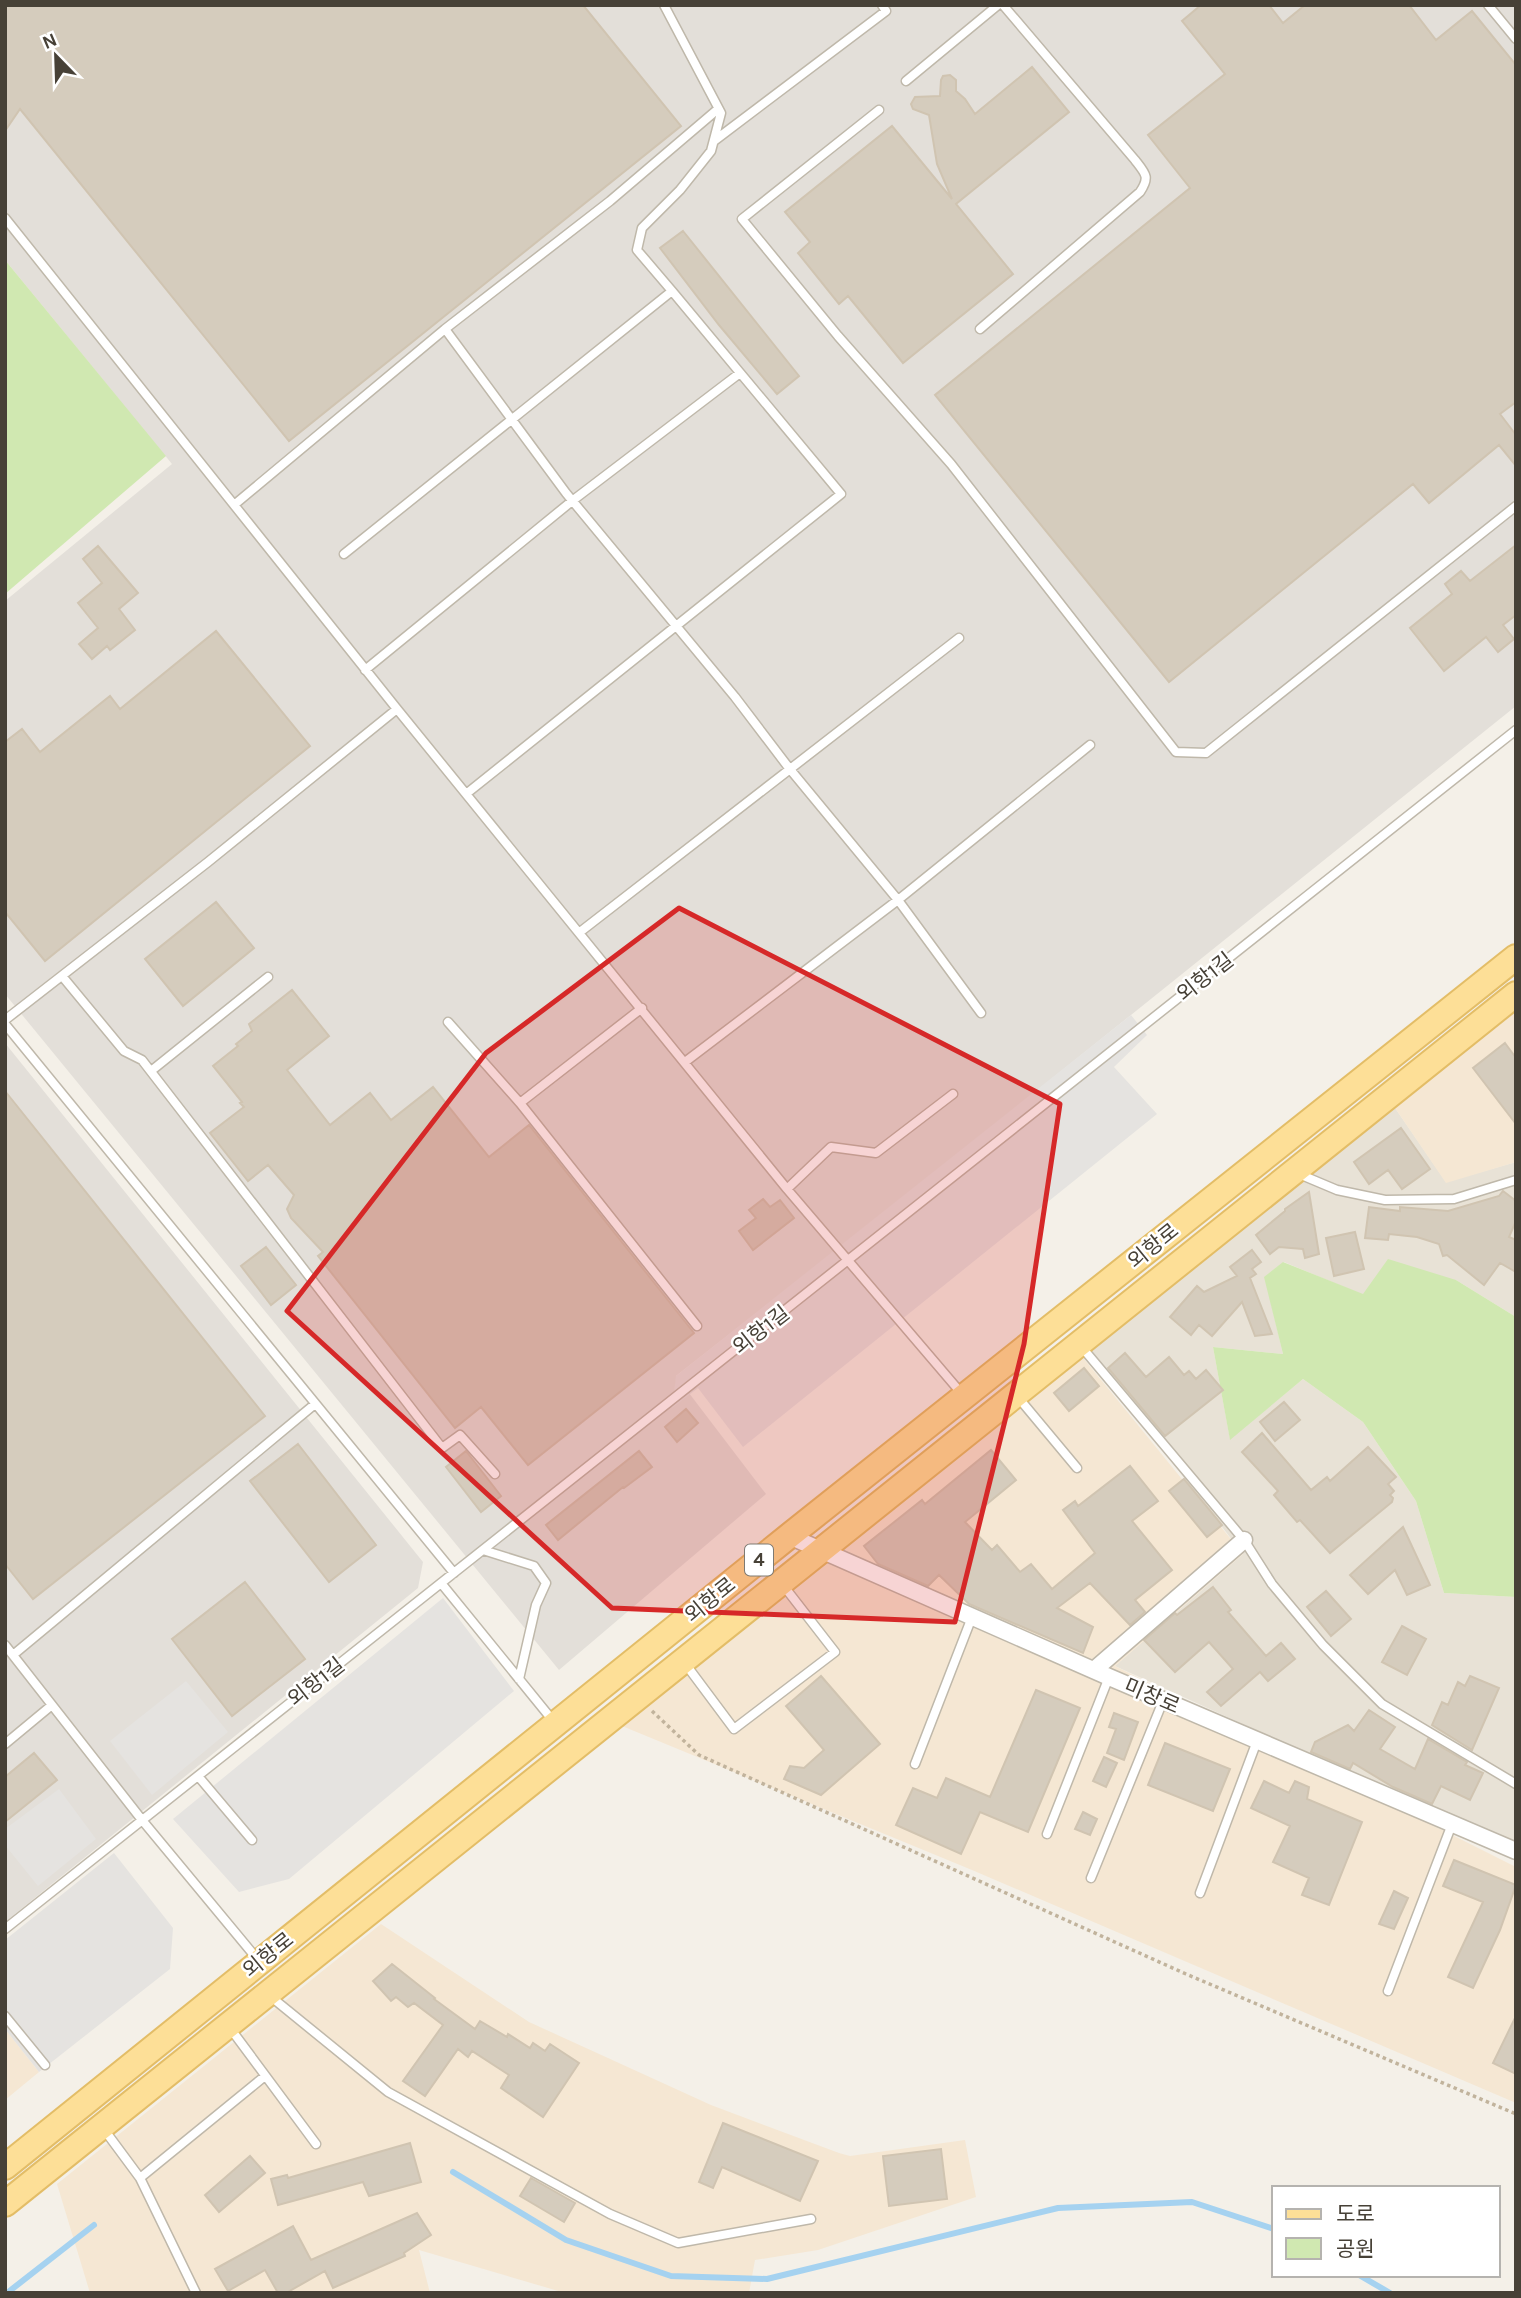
<svg xmlns="http://www.w3.org/2000/svg" width="1521" height="2298" font-family="Karla,'Noto Sans KR',sans-serif">
  <style>
    .residential { fill: #e8e2d6 }
    .commercial { fill: #f5e7d3 }
    .industrial { fill: #e3dfd9 }
    .green { fill: #d0e8b1 }
    .parking { fill: #e5e3e0 }
    .lines { fill: none; stroke-linecap: round; stroke-linejoin: round }
    .stream { stroke: #a5d2f0; stroke-width: 6 }
    .building { fill: #d5ccbd; stroke: #d0c4b1; stroke-width: 2 }
    .lane-casing { stroke: #bfb8aa; stroke-width: 11 }
    .street-casing { stroke: #bfb8aa; stroke-width: 19 }
    .primary-casing { stroke: #e3bd67; stroke-width: 28 }
    .path { stroke: #c1b39c; stroke-width: 3.5; stroke-dasharray: 3.5 3.5; stroke-linecap: butt }
    .lane { stroke: #fff; stroke-width: 8 }
    .street { stroke: #fff; stroke-width: 16 }
    .primary { stroke: #fddf97; stroke-width: 24 }
    .marked { fill: #d62828; fill-opacity: 0.2; stroke: #d62828; stroke-width: 5; stroke-linejoin: round }
    .labels { text-anchor: middle; dominant-baseline: central; stroke-width: 5; stroke-linejoin: round; paint-order: stroke }
    .shield { fill: #fff; stroke: #7e7a73; stroke-width: 2 }
    .shield-label { font-size: 19px; font-weight: bold; fill: #474137 }
    .street-label { font-size: 21px; fill: #474137; stroke: #fff }
  </style>
  <rect width="100%" height="100%" fill="#f4f0e8"/>
  <path class="residential" d="M1393,1105L1446,1182L1516,1162V1317L1456,1280L1363,1295L1284,1262L1265,1277L1283,1354L1213,1347L1230,1439L1303,1379L1363,1422L1416,1501L1444,1593L1516,1597V1843L1276,1739L1115,1666L1243,1554L1086,1351Z"/>
  <path class="commercial" d="M1516,1009V1162L1446,1183L1393,1105Z
    M1080,1354L1243,1554L1115,1666L1516,1867V2103L972,1870L622,1726Z
    M381,1924L529,2022L711,2105L839,2153L850,2156L965,2140L976,2197L818,2250L755,2260L749,2293H565L419,2250L430,2293H90L57,2184Z
    M5,2029L39,2072L5,2100Z"/>
  <path class="industrial" d="M5,5H1516V706L898,1202L676,1376L766,1494L559,1670L5,994V601L172,464L5,260Z
    M5,1043L423,1562L418,1588L5,1922Z"/>
  <path class="green" d="M5,260L166,456L5,594Z
    M1388,1259L1456,1280L1516,1317V1597L1444,1593L1416,1501L1363,1422L1303,1379L1230,1440L1213,1347L1283,1354L1264,1277L1283,1262L1363,1294Z"/>
  <path class="parking" d="M1131,1015L1147,1035L1114,1067L1157,1114L743,1447L698,1388L672,1408L676,1376Z
    M443,1598L514,1691L289,1879L239,1892L173,1819Z
    M186,1681L228,1732L152,1795L110,1741Z
    M59,1789L96,1839L38,1886L5,1845V1829Z
    M114,1853L173,1928L170,1969L39,2072L5,2029V1940Z"/>
  <g class="lines">
    <path class="stream" d="M453,2172L566,2240L671,2276L767,2279L1058,2208L1192,2202L1274,2229
      M1359,2275L1390,2293
      M7,2293L94,2225"/>
  </g>
  <path class="building" d="M5,5H583L681,126L289,441L20,109L5,131Z
    M1201,5H1269L1283,23L1305,5H1409L1436,40L1472,11L1516,65V402L1500,414L1516,435V466L1499,445L1429,503L1413,484L1169,682L935,395L1190,188L1148,135L1225,74L1182,21Z
    M1032,67L1069,112L956,204L1013,274L903,363L848,296L839,304L798,253L810,242L785,212L892,126L952,199L937,164L929,115L913,109L911,104L915,97L940,96L941,80L943,76L950,75L956,80V91L965,99L975,114Z
    M683,231L799,376L777,394L719,325L660,248Z
    M1516,545V615L1503,625L1514,639L1498,652L1486,637L1444,671L1410,628L1452,594L1445,584L1461,571L1470,581Z
    M98,546L138,593L119,609L135,630L110,650L107,646L92,659L79,644L98,628L78,603L102,583L83,559Z
    M216,631L310,746L45,961L5,912V742L22,729L40,752L110,696L120,709Z
    M216,902L254,948L183,1006L145,959Z
    M292,990L329,1036L287,1070L330,1125L370,1093L391,1120L433,1087L489,1157L529,1125L694,1333L528,1465L481,1407L455,1428L318,1256L323,1252L291,1218L287,1209L294,1195L268,1165L248,1181L210,1133L244,1107L240,1103L242,1102L213,1066L238,1046L236,1044L252,1031L249,1024Z
    M1505,1043L1516,1058V1124L1473,1068Z
    M5,1091L265,1416L33,1599L5,1564Z
    M1401,1128L1430,1169L1402,1189L1388,1170L1369,1184L1354,1162Z
    M1503,1191L1516,1201V1221L1509,1237L1516,1240V1272L1500,1263L1484,1285L1447,1255L1443,1256L1439,1244L1417,1237L1389,1234L1388,1240L1365,1238L1369,1207L1400,1211V1207L1448,1211L1499,1196Z
    M1309,1192L1319,1254L1305,1258L1303,1249L1279,1247L1270,1254L1256,1235L1285,1211V1209Z
    M763,1199L770,1207L780,1200L794,1218L753,1250L739,1231L756,1218L749,1210Z
    M1355,1232L1364,1269L1334,1276L1326,1238Z
    M266,1247L296,1285L271,1305L241,1266Z
    M1252,1250L1261,1262L1252,1269L1256,1274L1250,1278L1272,1334L1255,1336L1242,1302L1212,1336L1199,1325L1191,1335L1170,1317L1197,1286L1204,1292L1237,1276L1230,1267Z
    M1125,1353L1146,1377L1169,1357L1184,1375L1189,1371L1196,1379L1206,1370L1223,1390L1165,1436L1108,1368Z
    M1084,1368L1099,1386L1069,1411L1054,1393Z
    M1284,1402L1300,1420L1275,1441L1260,1422Z
    M686,1409L698,1423L677,1442L665,1427Z
    M1262,1433L1311,1490L1327,1477L1330,1481L1368,1447L1396,1477L1388,1484L1394,1491L1390,1495L1393,1498L1392,1502L1330,1553L1300,1520L1297,1522L1274,1495L1278,1491L1242,1452Z
    M298,1444L376,1545L329,1582L250,1481Z
    M991,1450L1016,1480L965,1522L992,1550L997,1545L1020,1572L1031,1564L1052,1589L1095,1553L1063,1510L1075,1501L1078,1506L1130,1466L1158,1501L1132,1521L1172,1570L1135,1600L1145,1612L1130,1625L1090,1583L1057,1608L1093,1627L1083,1653L969,1604L939,1575L928,1586L878,1564L864,1546L922,1500L925,1504Z
    M466,1451L501,1496L481,1512L446,1467Z
    M639,1451L652,1467L624,1488L623,1487L558,1540L546,1525Z
    M1184,1479L1222,1525L1207,1537L1169,1491Z
    M1403,1527L1430,1585L1407,1595L1395,1570L1368,1594L1350,1575Z
    M245,1582L305,1659L232,1716L172,1639Z
    M1213,1587L1231,1610L1228,1612L1266,1656L1281,1643L1295,1659L1268,1681L1260,1672L1221,1706L1207,1692L1233,1669L1209,1642L1175,1672L1144,1640L1175,1613L1177,1615Z
    M1326,1591L1351,1619L1331,1636L1307,1607Z
    M1402,1626L1426,1639L1407,1675L1382,1662Z
    M821,1676L880,1744L821,1795L784,1779L790,1766L804,1768L824,1750L786,1706Z
    M1470,1676L1499,1688L1472,1750L1432,1725L1442,1702L1448,1705L1458,1682L1465,1686Z
    M1036,1690L1080,1708L1028,1832L980,1812L961,1854L896,1825L913,1788L937,1798L946,1778L990,1797Z
    M1369,1710L1395,1727L1380,1749L1415,1769L1428,1739L1467,1762L1465,1765L1483,1773L1470,1800L1441,1786L1432,1804L1393,1787L1353,1763L1350,1769L1311,1752L1315,1742L1348,1725L1354,1731Z
    M1114,1713L1138,1722L1124,1760L1107,1753L1116,1729L1109,1727Z
    M1165,1743L1230,1769L1213,1811L1148,1785Z
    M34,1753L57,1780L5,1822V1777Z
    M1104,1757L1117,1763L1106,1787L1093,1781Z
    M1264,1781L1289,1793L1295,1781L1309,1787L1307,1799L1362,1822L1329,1905L1302,1895L1309,1878L1273,1862L1290,1826L1251,1808Z
    M1083,1812L1097,1819L1090,1835L1075,1829Z
    M1454,1860L1516,1885L1500,1930L1473,1988L1448,1977L1483,1902L1443,1886Z
    M1394,1891L1408,1898L1394,1929L1379,1924Z
    M392,1964L435,1998L434,1999L475,2029L480,2021L507,2037L508,2034L530,2048L533,2043L545,2051L550,2044L579,2063L543,2117L501,2088L509,2075L472,2051L468,2057L458,2049L425,2096L403,2081L443,2025L414,2003L408,2007L396,1997L391,2001L373,1981Z
    M1516,2016V2074L1493,2063Z
    M723,2123L818,2161L800,2201L722,2167L713,2188L699,2182Z
    M410,2143L421,2182L369,2196L363,2182L278,2205L271,2179L287,2175L288,2178Z
    M941,2149L947,2199L889,2206L883,2156Z
    M250,2156L265,2173L219,2212L205,2195Z
    M531,2178L575,2203L564,2222L520,2196Z
    M417,2213L431,2235L404,2253L405,2256L333,2288L325,2271L286,2293H278L265,2270L228,2291L215,2269L293,2226L311,2260Z"/>
  <g class="lines">
    <defs>
      <path id="lane" d="M1488,5L1516,39
        M906,81L998,5
        M879,110L742,219L838,336L951,464L1176,752L1206,753L1516,506
        M714,141L886,11L882,5
        M5,218L397,709L787,1189L962,1394
        M445,329L610,201L718,109
        M980,329L1140,192C1150,177 1146,174 1135,160L1003,5
        M234,505L445,329L566,493L735,697L789,768L898,900L1090,745
        M344,554L672,291L637,250L642,228L680,190L711,151L721,113L664,5
        M365,670L572,501L740,373
        M466,794L841,494L672,291
        M580,932L959,638
        M62,976L124,1051L142,1060L442,1448L460,1435L495,1474
        M642,1008L520,1103L697,1326
        M5,1020L208,862L397,709
        M448,1022L520,1103
        M5,1024L454,1573
        M685,1062L898,900L981,1013
        M151,1071L268,977
        M1299,1174L1337,1190L1385,1200L1454,1199L1516,1180
        M787,1189L831,1147L876,1153L953,1094
        M1080,1345L1244,1540L1272,1584L1323,1645L1382,1704L1516,1784
        M1017,1396L1077,1468
        M483,1550L534,1566L546,1583L536,1605L519,1679
        M441,1583L554,1722
        M5,1645L142,1820L258,1960
        M13,1655L315,1404
        M684,1662L734,1729L835,1652L783,1585
        M5,1744L52,1705
        M915,1764L972,1617
        M198,1776L252,1840
        M1047,1834L1109,1677
        M1091,1878L1163,1701
        M1200,1893L1257,1741
        M5,1929L1516,730
        M1388,1991L1452,1824
        M270,1996L388,2092L610,2214L678,2243L811,2219
        M5,2016L45,2065
        M230,2028L316,2144
        M103,2128L140,2178L265,2076
        M140,2178L196,2293"/>
      <path id="street" d="M789,1536L1109,1677L1516,1851
        M1094,1670L1244,1540"/>
      <path id="primary" d="M5,2167L789,1536L1516,957
        M5,2204L1516,994"/>
    </defs>
    <use href="#lane" class="lane-casing"/>
    <use href="#street" class="street-casing"/>
    <use href="#primary" class="primary-casing"/>
    <path class="path" d="M652,1711L699,1755L1186,1974L1516,2114"/>
    <use href="#lane" class="lane"/>
    <use href="#street" class="street"/>
    <use href="#primary" class="primary"/>
  </g>
  <path class="marked" d="M679,908L1060,1104L1024,1344L955,1622L612,1608L287,1311L486,1053Z"/>
  <g class="labels">
    <rect class="shield" x="745" y="1544.5" width="28" height="31" rx="5"/>
    <g class="shield-label">
      <text x="759" y="1560">4</text>
    </g>
    <g class="street-label">
      <text transform="translate(1205 977) rotate(-38)">외항1길</text>
      <text transform="translate(1153 1246) rotate(-39)">외항로</text>
      <text transform="translate(761 1330) rotate(-38)">외항1길</text>
      <text transform="translate(710 1600) rotate(-39)">외항로</text>
      <text transform="translate(316 1682) rotate(-38)">외항1길</text>
      <text transform="translate(1152 1696) rotate(23)">미창로</text>
      <text transform="translate(268 1955) rotate(-39)">외항로</text>
    </g>
  </g>
  <rect width="1521" height="2298" fill="none" stroke="#474137" stroke-width="14"/>
  <rect x="1272" y="2186" width="228" height="91" fill="#ffffff" stroke="#b5b3af" stroke-width="2"/>
  <rect x="1286" y="2209" width="35" height="10" fill="#fddf97" stroke="#b5b3af" stroke-width="2"/>
  <text x="1336" y="2221" font-size="21" fill="#474137">도로</text>
  <rect x="1286" y="2238" width="35" height="21" fill="#d0e8b1" stroke="#b5b3af" stroke-width="2"/>
  <text x="1336" y="2256" font-size="21" fill="#474137">공원</text>
  <g transform="translate(56 56) rotate(337)" stroke="#ffffff" stroke-width="5" paint-order="stroke">
  <path d="M0-5L12 26L0 18L-12 26Z" fill="#474137"/>
  <text y="-10" font-size="19" font-weight="bold" text-anchor="middle" fill="#474137">N</text>
  </g>
</svg>
